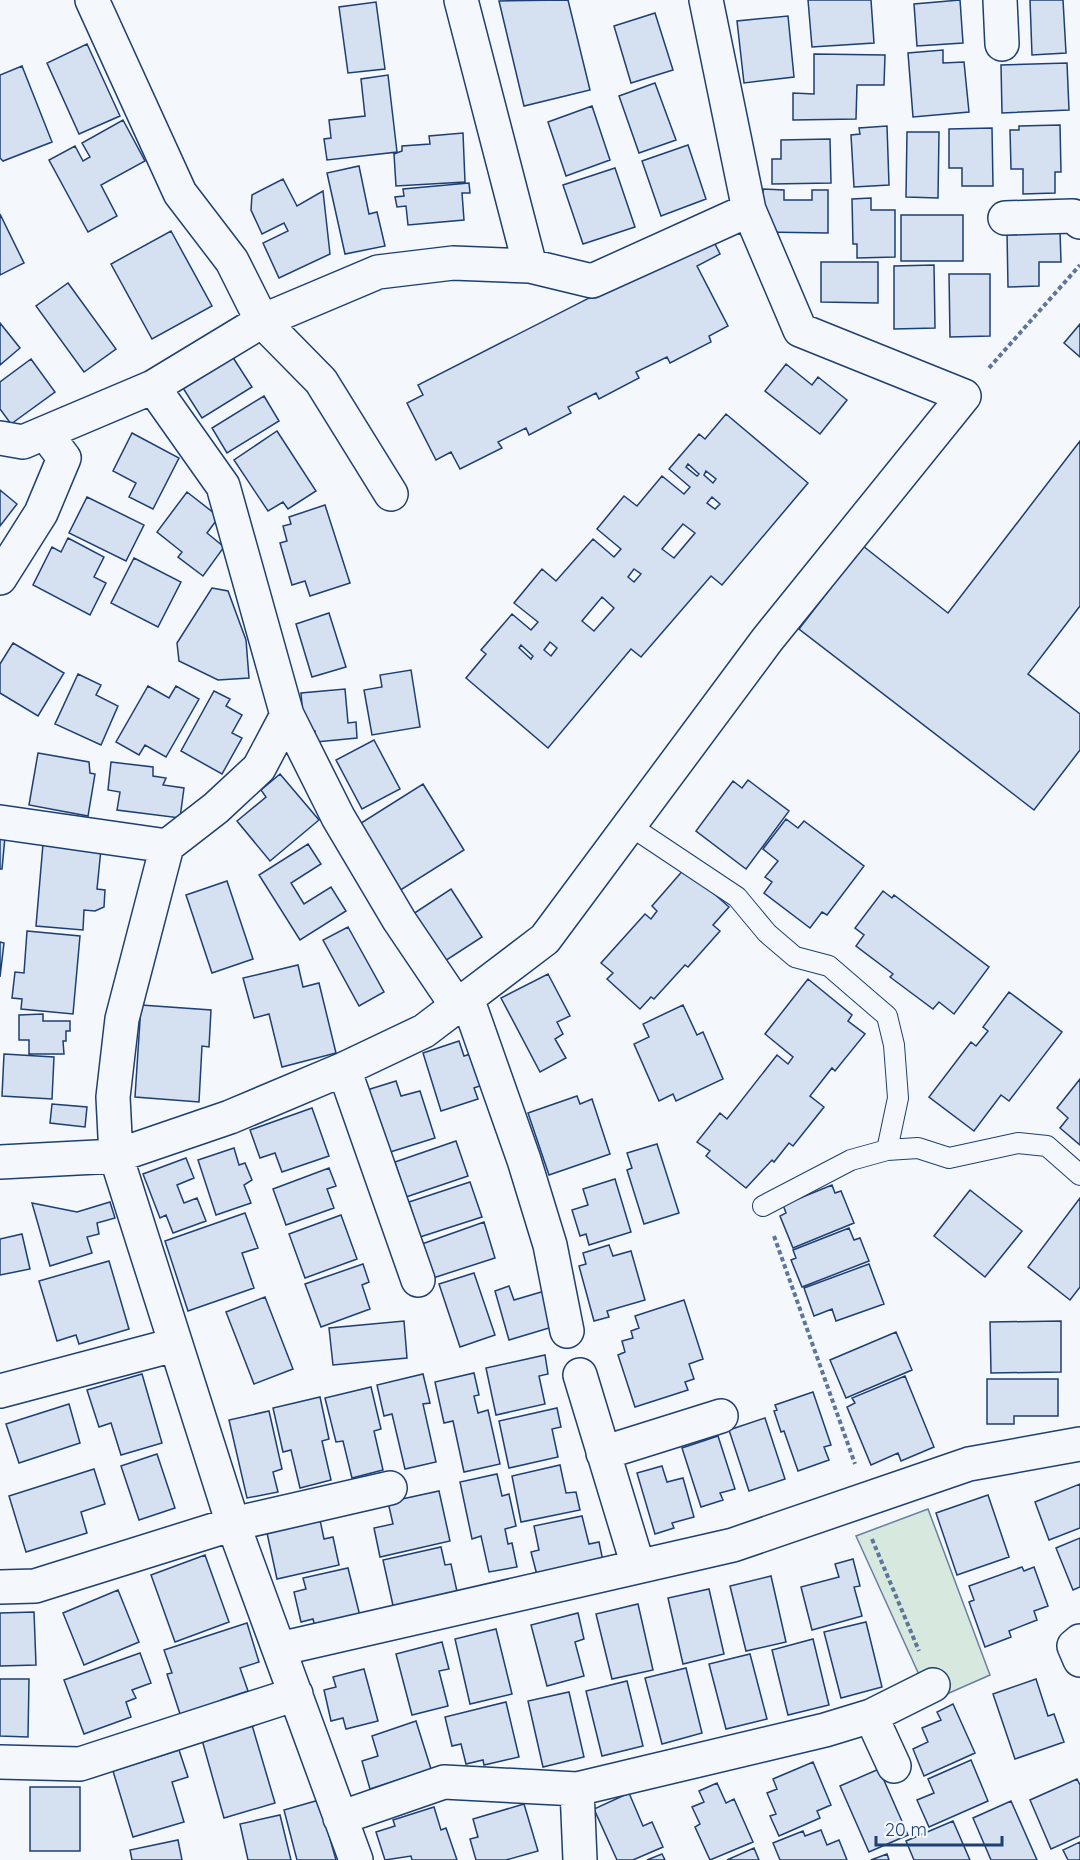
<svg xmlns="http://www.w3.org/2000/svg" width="1080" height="1860" font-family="Quicksand,sans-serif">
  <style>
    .green { fill: #d7e8df; stroke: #687fa3; stroke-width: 1.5 }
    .building { fill: #d5e0f0; stroke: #1d3f73; stroke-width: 1.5; fill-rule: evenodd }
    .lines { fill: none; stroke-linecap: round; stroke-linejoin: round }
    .service-casing { stroke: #1d3f73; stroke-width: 22 }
    .minor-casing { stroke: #1d3f73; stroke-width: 36 }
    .path { stroke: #5e769c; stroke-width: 4; stroke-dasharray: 4.5 3; stroke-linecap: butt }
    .service { stroke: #f4f7fb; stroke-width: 20 }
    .minor { stroke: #f4f7fb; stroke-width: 33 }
  </style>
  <rect width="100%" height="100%" fill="#f4f7fb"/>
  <path class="green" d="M928,1509L990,1675L931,1701L856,1536Z"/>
  <path class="building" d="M568,0L590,90L524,106L499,1Z
    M808,0H871L874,43L812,47Z
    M960,0L963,43L917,46L914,4Z
    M1030,0H1063L1066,53L1032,55Z
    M376,2L385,69L348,73L339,7Z
    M655,13L673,70L631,83L614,26Z
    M788,16L794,77L744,83L737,21Z
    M87,44L120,116L79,134L47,63Z
    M943,50V63L964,62L969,112L913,117L908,53Z
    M814,54L885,55L884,85H857L856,119L793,120V93L814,94Z
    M1067,63L1069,110L1002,113L1001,65Z
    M22,66L52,142L3,161L0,158V75Z
    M388,75L397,152L327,160L324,139L331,138L329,120L365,116L361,79Z
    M655,83L676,140L639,153L619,96Z
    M592,106L610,160L566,176L548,122Z
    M123,120L145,161L101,185L117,216L88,232L49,160L75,146L83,161L90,157L82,143Z
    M1060,125L1061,172H1055V193L1023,194V169H1011L1010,130H1019V126Z
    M887,126L889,185L854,187L851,135L860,134L859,128Z
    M992,128L993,186H962V168H949V129Z
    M907,132H939L938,198L906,197Z
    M463,133L465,182L396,186L394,154L402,151V146L430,144L429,136Z
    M830,139L831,183L772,184V159H781V140Z
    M688,145L706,199L661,216L642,161Z
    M359,166L369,214L377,212L385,246L345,254L327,173Z
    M615,168L635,227L583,244L563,185Z
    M283,179L297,206L323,191L330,254L279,278L263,243L288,231L284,223L262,234L251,210L252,195Z
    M469,183L470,193H462L464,220L408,225L406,206L397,207L395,197L404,196L403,189Z
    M763,189L784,190V200H812V190H828V233L763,232Z
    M871,198V210H895V257L857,258V244H853L852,199Z
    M0,214L24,263L0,275Z
    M901,215H963V261H901Z
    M171,231L212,306L152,339L111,264Z
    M1060,231L1061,262H1039V286L1008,287L1007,232Z
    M711,236L720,254L697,266L728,326L709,336L711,342L670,363L667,357L636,372L639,378L599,399L596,393L568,407L571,413L529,435L526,428L498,442L502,448L460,469L451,452L436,460L407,403L423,395L418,385Z
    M821,262H878V303L821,302Z
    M934,265L935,328L894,329V266Z
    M949,274H990V336L950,337Z
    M68,283L116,349L84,372L36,306Z
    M0,323L20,348L0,365Z
    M1080,324V357L1064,343Z
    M232,356L252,387L202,418L183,388Z
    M31,359L55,392L11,424L0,409V382Z
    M786,364L812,385L818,377L847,400L820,434L765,391Z
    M264,396L279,421L227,453L212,428Z
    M726,414L808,483L722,585L711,576L641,657L631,649L548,748L466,678L486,654L481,650L512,614L531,630L538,622L514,603L542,569L556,581L593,539L614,557L621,549L597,529L624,496L637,506L662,476L684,494L690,487L669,469L699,434L705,439ZM688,464L699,474L697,476L686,467ZM706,471L716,479L713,483L704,475ZM712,497L720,504L715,509L707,503ZM683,524L695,533L674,558L662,549ZM634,569L641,574L634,582L628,577ZM602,597L614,608L594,631L582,621ZM550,642L557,648L551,656L544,650ZM521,645L533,656L531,659L519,648Z
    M277,431L316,491L288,509L283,502L268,511L234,460Z
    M132,433L179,458L153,509L129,497L136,483L113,471Z
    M1080,441V606L1028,674L1080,714V750L1034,810L799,629L863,546L948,613Z
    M0,490L17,504L0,526Z
    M187,492L219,517L207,533L224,547L203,576L178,557L182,552L157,532Z
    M87,497L144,525L126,561L69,533Z
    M325,505L350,583L310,596L305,581L292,585L280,543L287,541L283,526L291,524L289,517Z
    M68,538L104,557L94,577L106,583L90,615L33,585L52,547L61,552Z
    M134,558L181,582L158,627L111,603Z
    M212,588L228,591L246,640L249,678L218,680L179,661L177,643Z
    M329,613L346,667L312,677L296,624Z
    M13,643L64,673L38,716L0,693V664Z
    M411,670L420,727L372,735L364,690L382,687L380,675Z
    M78,674L101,685L96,695L118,706L101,745L55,724Z
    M148,686L169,698L176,686L199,699L166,757L145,745L139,755L116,742Z
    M345,689L348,723L356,722L357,738L316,742L315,731H304L301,693Z
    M214,691L230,699L226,706L242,715L232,733L242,738L222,774L181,751Z
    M374,740L400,789L362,809L336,760Z
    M38,753L89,762L90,773L95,774L88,816L29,805Z
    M111,762L153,767V776L166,778L163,785L184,788L180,818L117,810L120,792L108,790Z
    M280,774L319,820L270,861L237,821L266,797L261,790Z
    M748,780L789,811L746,869L696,831L733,781L742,788Z
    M423,784L464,850L399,891L358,825Z
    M786,819L798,828L804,821L864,866L827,915L822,912L810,928L764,893L772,882L765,877L778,861L763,849Z
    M0,837H5L2,869H0Z
    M43,844L101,849L97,889L105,890L104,907L95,911L84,910L83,930L36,926Z
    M308,844L321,864L291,883L304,904L331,887L346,911L300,940L259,875Z
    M685,868L729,907L713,925L720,931L688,967L685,965L654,999L651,997L640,1009L607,979L613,973L601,963L645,914L651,919L657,911L652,906Z
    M227,881L253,959L212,973L186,895Z
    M451,889L482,937L445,961L413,914Z
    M883,891L892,898L894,895L989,967L954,1014L939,1002L933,1009L890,977L893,974L856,946L864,935L855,928Z
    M348,927L384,992L359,1006L323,940Z
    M27,931L80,936L73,1014L21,1009L22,999L12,998L15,972L24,973Z
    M0,942L4,943L0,977Z
    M298,965L303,987L319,983L336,1053L282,1067L269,1014L254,1018L243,978Z
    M548,974L570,1016L557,1022L563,1034L555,1039L566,1058L540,1072L501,998Z
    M808,979L852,1015L848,1021L865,1034L835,1071L832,1068L810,1096L824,1107L793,1146L789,1143L774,1162L772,1160L746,1188L706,1156L710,1151L697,1142L720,1113L727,1119L777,1055L788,1064L793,1057L765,1034Z
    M1009,992L1062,1032L1009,1101L1001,1095L974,1131L929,1097L971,1042L976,1046L988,1031L983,1027Z
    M141,1005L211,1010L209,1047L202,1046L199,1102L135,1097Z
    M683,1005L697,1035L703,1032L723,1079L676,1101L673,1094L659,1101L634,1044L649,1037L643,1024Z
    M43,1014V1021H70V1031H66V1041H63L64,1054H29V1040H19V1015Z
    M459,1041L464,1056L474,1053L485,1084L474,1088L478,1099L441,1111L423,1053Z
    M4,1054L54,1057L52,1099L2,1096Z
    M1080,1079V1145L1060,1128L1068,1118L1057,1108Z
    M396,1081L401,1096L420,1091L435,1138L387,1153L367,1090Z
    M577,1096L580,1104L592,1099L610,1154L549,1175L528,1113Z
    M52,1104L87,1107L85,1127L50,1123Z
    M312,1108L329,1156L282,1172L275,1153L260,1158L250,1130Z
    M456,1141L468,1176L406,1197L395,1162Z
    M657,1144L679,1213L644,1224L627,1170L632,1168L627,1153Z
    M234,1148L239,1165L245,1163L252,1180L244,1185L251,1203L216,1215L198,1160Z
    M186,1158L194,1178L177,1185L184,1203L197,1198L206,1221L173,1233L166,1215L160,1218L143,1174Z
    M329,1168L336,1186L327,1189L334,1208L286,1225L273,1189Z
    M615,1179L631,1232L589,1245L586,1234L580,1236L572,1210L588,1205L583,1189Z
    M470,1182L482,1217L420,1237L409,1202Z
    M832,1185L835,1193L841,1191L854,1223L793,1248L780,1216L786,1213L783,1205Z
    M970,1190L1022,1231L985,1277L934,1236Z
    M1080,1198V1287L1070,1300L1028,1267Z
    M110,1202L115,1218L97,1223L99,1234L87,1237L92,1253L50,1266L32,1203L77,1212Z
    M245,1213L258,1248L242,1253L254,1288L188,1311L165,1241Z
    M341,1215L357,1259L305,1278L289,1234Z
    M484,1222L495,1258L433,1278L422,1244Z
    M849,1228L854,1240L860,1238L869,1261L802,1287L791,1260L796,1258L793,1250Z
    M22,1234L30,1269L0,1275V1239Z
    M609,1245L613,1256L631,1251L645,1300L607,1311L609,1317L594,1321L579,1266L586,1264L583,1253Z
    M109,1261L129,1329L79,1344L76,1335L57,1341L39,1281Z
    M363,1264L369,1282L362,1285L370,1309L321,1327L305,1284Z
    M869,1264L884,1304L836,1321L832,1309L814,1316L804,1288Z
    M474,1273L495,1335L460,1347L439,1284Z
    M509,1286L514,1300L548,1290L559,1325L509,1340L495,1291Z
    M265,1297L293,1369L254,1384L226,1312Z
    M684,1300L703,1359L689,1364L694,1379L685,1382L688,1390L635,1407L618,1355L625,1352L622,1341L633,1338L631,1331L639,1328L635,1316Z
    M404,1321L407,1358L333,1365L329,1328Z
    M1061,1321V1372L991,1373L990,1322Z
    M896,1332L912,1370L846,1398L830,1360Z
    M545,1355L548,1374L539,1376L545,1404L496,1415L486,1368Z
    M474,1373L479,1395L474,1396L478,1413L488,1410L500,1464L464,1472L453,1421L444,1423L435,1382Z
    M142,1374L162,1443L121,1455L111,1423L99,1427L87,1390Z
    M423,1374L430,1403L423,1404L436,1462L405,1469L392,1414L384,1416L377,1385Z
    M905,1376L934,1447L901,1461L898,1453L871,1465L847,1407L855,1403L852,1398Z
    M987,1379H1058V1416H1014V1424H987Z
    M371,1387L381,1429L374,1431L383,1470L352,1478L343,1441L336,1442L325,1398Z
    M813,1392L831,1445L824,1447L829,1460L798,1471L784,1431L781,1432L774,1411L777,1410L775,1405Z
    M320,1397L329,1439L322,1441L331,1480L300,1488L291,1450L283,1452L273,1408Z
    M69,1404L80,1443L19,1463L6,1424Z
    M557,1408L561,1427L552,1429L558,1457L509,1468L499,1421Z
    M269,1411L282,1469L273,1472L278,1492L247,1498L229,1420Z
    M765,1418L785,1479L749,1491L729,1430Z
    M718,1436L735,1489L720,1493L723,1500L701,1507L682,1448Z
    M157,1454L175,1508L139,1520L121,1466Z
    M560,1465L566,1493L576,1492L580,1510L521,1522L512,1476Z
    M662,1466L667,1482L683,1478L694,1517L672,1523L674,1528L655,1534L637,1473Z
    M94,1469L105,1504L81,1512L87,1533L26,1552L9,1496Z
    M497,1474L502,1496L509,1494L516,1526L505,1529L508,1544L512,1543L517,1567L489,1572L481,1536L472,1539L460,1482Z
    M1080,1484V1528L1049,1540L1035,1502Z
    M439,1491L450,1541L380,1557L374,1528L393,1524L388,1502Z
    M988,1495L1009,1557L957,1575L936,1513Z
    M582,1516L589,1544L599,1542L603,1561L537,1575L531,1552L539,1550L534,1526Z
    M320,1520L324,1539L333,1537L339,1565L277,1579L267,1533Z
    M1080,1538V1587L1073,1590L1056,1548Z
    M441,1547L445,1565L451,1564L458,1596L394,1610L383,1560Z
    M205,1555L229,1622L175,1642L151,1575Z
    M853,1559L860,1586L854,1587L862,1616L812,1630L801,1587L839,1577L835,1564Z
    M1022,1567L1024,1571L1034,1567L1048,1606L1034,1611L1037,1620L1009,1631L1011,1637L985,1647L969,1602L974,1600L969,1586Z
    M348,1568L361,1620L316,1631L313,1619L301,1622L294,1592L306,1589L303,1578Z
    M771,1576L786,1642L746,1651L730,1586Z
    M709,1589L724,1654L683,1664L668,1598Z
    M118,1590L139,1642L84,1665L63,1613Z
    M638,1604L653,1670L612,1679L596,1614Z
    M34,1612L36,1665L0,1666V1613Z
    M578,1613L584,1639L575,1642L584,1676L547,1686L531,1625Z
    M866,1622L882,1687L841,1698L824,1632Z
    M247,1623L259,1662L240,1668L248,1691L221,1700L223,1707L182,1720L167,1674L172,1673L164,1650Z
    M496,1629L512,1694L470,1704L455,1639Z
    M813,1639L829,1705L788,1715L772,1650Z
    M442,1642L449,1669L439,1671L448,1706L412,1715L396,1654Z
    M140,1653L151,1683L132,1690L136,1698L126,1702L131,1717L84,1734L64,1680Z
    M750,1654L767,1719L726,1729L709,1664Z
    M686,1668L702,1733L662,1744L645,1678Z
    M364,1669L378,1721L346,1729L343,1718L331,1721L324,1690L336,1687L333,1677Z
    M0,1679H29L28,1737L0,1736Z
    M1036,1679L1048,1716L1054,1714L1064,1742L1015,1759L993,1694Z
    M627,1681L643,1746L602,1756L586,1691Z
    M569,1692L584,1757L543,1767L528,1701Z
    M506,1702L519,1757L484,1765L483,1760L466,1764L461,1744L452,1746L445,1717Z
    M953,1704L975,1753L924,1776L913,1749L928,1742L922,1728L941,1720L937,1712Z
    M416,1721L431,1769L370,1789L362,1761L378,1756L372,1736Z
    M252,1725L275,1803L224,1818L202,1740Z
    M179,1750L188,1777L172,1782L184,1822L133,1837L113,1771Z
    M971,1760L988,1801L929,1827L917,1800L934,1793L928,1779Z
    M813,1762L831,1805L817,1811L820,1818L779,1836L770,1816L776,1814L767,1793L777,1789L773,1779Z
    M879,1769L908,1835L869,1852L840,1786Z
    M1077,1779L1080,1785V1836L1051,1849L1030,1800Z
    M717,1783L726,1803L734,1799L753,1842L710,1860L695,1827L700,1824L692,1807L704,1802L699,1791Z
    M30,1787H80V1851H30Z
    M629,1793L643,1826L652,1822L663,1847L633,1860H617L594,1809Z
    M319,1800L336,1860H297L284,1810Z
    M1011,1801L1037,1860H991L973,1818Z
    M524,1804L538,1851L506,1860H476L470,1839L478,1837L473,1819Z
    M434,1807L441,1830L446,1828L457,1860H412L411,1856L385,1860L376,1832L395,1826L393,1820Z
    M280,1815L291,1860H248L240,1824Z
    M953,1821L970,1860H914L906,1841Z
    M821,1830L827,1845L839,1840L847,1860H780L773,1843L803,1831L805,1836Z
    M178,1840L182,1860H132L130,1850Z
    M1080,1842V1860H1068L1063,1850Z
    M754,1848L759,1860H727Z
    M662,1854L665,1860H647Z
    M887,1854L889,1860H871Z"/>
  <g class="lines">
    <defs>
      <path id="service" d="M629,825L737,897L767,933L795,957L829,966L887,1016L894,1045L898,1098L887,1150L918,1148L949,1158L1018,1143L1047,1146L1080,1175
        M763,1206L851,1160L887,1150"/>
      <path id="minor" d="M92,0L180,193L232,261L262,321L321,381L391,494
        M461,0L530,266
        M1000,0L1002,44
        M1005,218L1073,216L1080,222
        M0,438L23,442L153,387L262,321L378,272L453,263L530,266L592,281L749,210
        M0,578L41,513L64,458L46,434
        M287,715L338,817L399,920L457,1006
        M0,822L167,846L216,808L259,768L287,715L223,486L153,387
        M167,846L122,1019L113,1097L116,1156L233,1524L356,1860
        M467,998L524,1160L550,1245L567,1331
        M344,1069L418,1280
        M0,1162L116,1156L230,1117L344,1069L424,1031L545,939L767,640L964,396L800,330L749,210L706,0
        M580,1375L638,1566
        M0,1391L174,1345
        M603,1453L721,1416
        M0,1587L35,1586L233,1524L390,1488
        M1080,1641L1074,1646L1080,1660
        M279,1649L733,1545L969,1464L1080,1444
        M871,1716L894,1766
        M0,1762L80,1764L296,1694
        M577,1789L580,1860
        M340,1818L444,1782L577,1789L825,1730L871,1716L933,1685"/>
    </defs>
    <use href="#service" class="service-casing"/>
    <use href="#minor" class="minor-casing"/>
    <path class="path" d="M989,368L1080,265
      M774,1236L855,1464
      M872,1539L919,1651"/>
    <use href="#service" class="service"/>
    <use href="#minor" class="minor"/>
  </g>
  <path d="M876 1836v9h126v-9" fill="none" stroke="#1d3f73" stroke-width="3"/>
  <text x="885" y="1836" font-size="18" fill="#1d3f73" stroke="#f4f7fb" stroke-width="4.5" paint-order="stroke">20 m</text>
</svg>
